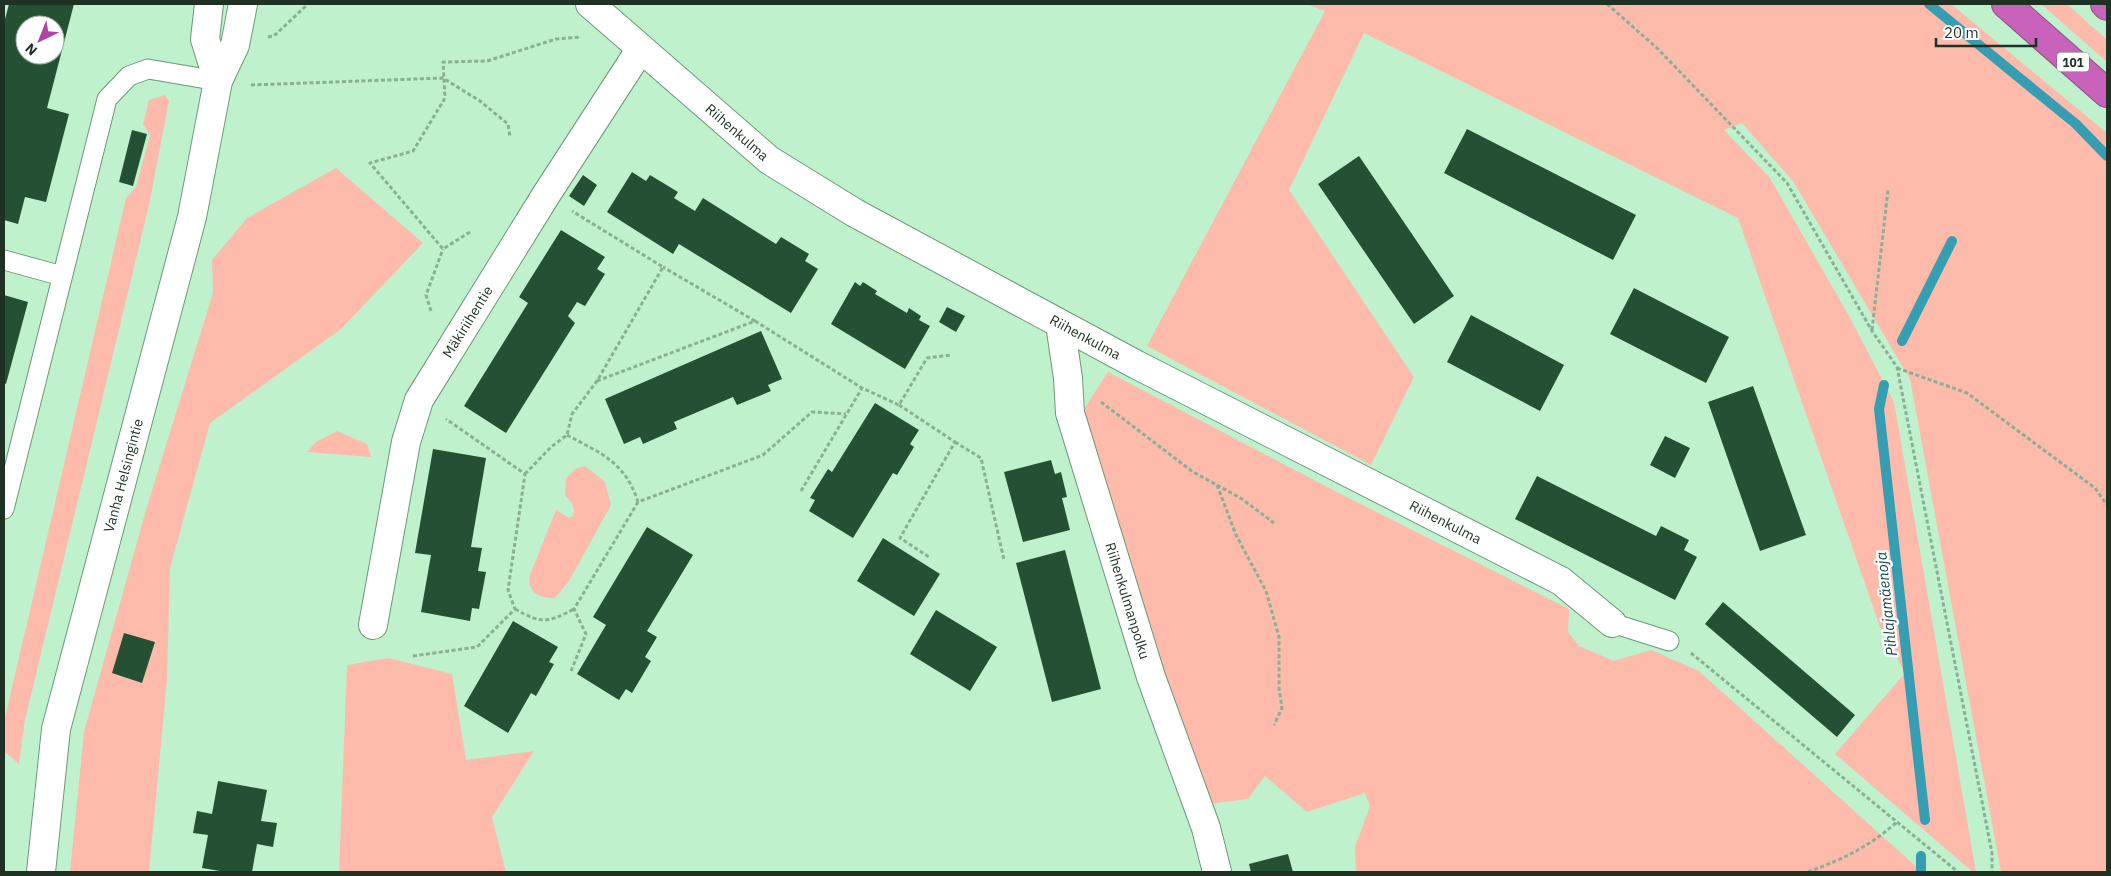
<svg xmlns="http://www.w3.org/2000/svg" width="2111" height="876" font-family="'IBM Plex Sans',sans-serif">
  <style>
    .green { fill: #febaab }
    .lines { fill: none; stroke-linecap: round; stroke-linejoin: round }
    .stream { stroke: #359eb2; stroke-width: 10 }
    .building { fill: #245133; fill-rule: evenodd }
    .lane-casing { stroke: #6b9978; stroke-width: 21 }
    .street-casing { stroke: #6b9978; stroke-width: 30 }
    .secondary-casing { stroke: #6b9978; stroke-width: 30 }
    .highway-casing { stroke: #8c5185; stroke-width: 30 }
    .path { stroke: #89b094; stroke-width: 3; stroke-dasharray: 4 2.5; stroke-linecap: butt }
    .lane { stroke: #fff; stroke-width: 19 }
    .street { stroke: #fff; stroke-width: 28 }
    .secondary { stroke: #fff; stroke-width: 28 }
    .highway { stroke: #c862ba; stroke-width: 28 }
    .labels { text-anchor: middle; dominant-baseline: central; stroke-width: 5; stroke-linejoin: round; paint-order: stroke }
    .shield { fill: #fff; stroke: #626f65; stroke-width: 1 }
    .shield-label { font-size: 12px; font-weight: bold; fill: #1e3123 }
    .street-label { font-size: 14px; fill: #1e3123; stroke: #fff }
    .water-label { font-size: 15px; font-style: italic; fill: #17454e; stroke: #fff }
  </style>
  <rect width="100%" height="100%" fill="#c0f1cd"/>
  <path class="green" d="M1307,4H1951L2107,133V872H2001L1910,379L1793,181L1742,123L1724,130L1770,178L1849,316L1894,402L1976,872H1973L1835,754L1905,673L1880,627L1738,218L1364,33L1289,190L1414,377L1371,465L1147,346L1325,11Z
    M2041,4H2067L2107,40V62Z
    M165,95L169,101L149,205L25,720L19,764L4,751V722L126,198L136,187L150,135L143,124L149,100Z
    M336,168L423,243L341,329L210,423L170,568L167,680L149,872H70L84,732L146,510L213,293L212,260L247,218Z
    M1108,372L1335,491L1569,609L1568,632L1579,646L1614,661L1651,650L1699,671L1922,872H1356L1355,847L1370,806L1365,793L1307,812L1265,776L1248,799L1208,804L1164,676L1080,415Z
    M337,431L367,444L371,457L307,452L316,442Z
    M585,466L605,482L611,505L569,581L555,598C539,598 527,593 530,575L556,510L569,518L573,516C576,507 571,502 565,495L566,478L575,469Z
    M388,658L452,674L466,760L534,751L492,817L506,872H339L347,665Z"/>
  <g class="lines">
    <path class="stream" d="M1929,4L2076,124L2107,156
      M1902,341L1952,241
      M1884,385L1879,409L1925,820
      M1921,872V856"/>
  </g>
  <path class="building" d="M9,4H74L47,108L69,114L46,202L25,197L18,224L4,220V23ZM25,25H55V55H25Z
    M1467,129L1636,215L1613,260L1444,173Z
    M132,130L147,134L133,186L119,182Z
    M1359,156L1454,296L1414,324L1318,184Z
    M632,172L646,181L650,175L678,192L674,198L695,211L703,198L776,244L781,237L809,254L805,261L818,269L791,313L679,244L673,254L607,212Z
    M583,175L597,185L584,206L569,196Z
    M561,230L605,257L597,269L605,274L585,306L577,302L568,316L575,323L506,433L464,406L528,303L519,297Z
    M855,282L860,286L863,282L877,291L875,294L907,313L909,308L921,316L919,320L930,326L905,369L831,324Z
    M1634,288L1729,337L1706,383L1610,334Z
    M4,295L28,302L6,384L4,383Z
    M947,307L965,316L956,332L939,322Z
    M1471,315L1564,365L1540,411L1447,362Z
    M761,331L782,379L768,385L771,391L737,405L733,397L674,422L677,429L643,444L640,437L624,444L605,399Z
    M1753,386L1806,535L1760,551L1708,402Z
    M875,403L919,430L910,444L914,447L897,475L893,473L853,538L809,511L815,500L810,498L828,469L832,472Z
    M1665,436L1690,448L1675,478L1650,465Z
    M433,449L486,458L471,547L482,548L478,571L486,572L479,609L472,608L470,621L421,612L431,555L415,553Z
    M1051,460L1055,474L1061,472L1067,497L1062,498L1070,530L1023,542L1004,472Z
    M1537,476L1656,536L1661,526L1689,540L1684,550L1697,557L1675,600L1515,519Z
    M647,527L693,555L647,631L657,637L645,657L651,661L632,693L626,689L619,700L577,674L606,625L593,617Z
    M883,538L940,574L914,616L857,581Z
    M1065,550L1101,689L1052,702L1016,563Z
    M1723,602L1855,715L1837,737L1705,624Z
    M936,610L997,647L970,691L910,654Z
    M513,621L558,647L549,662L554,664L536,696L531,693L508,733L464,706Z
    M124,633L155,642L142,683L112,673Z
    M218,781L267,790L261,821L277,823L273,847L257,844L252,872H226L202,868L208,835L193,833L197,811L212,814Z
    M1288,854L1293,872H1251L1249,864Z"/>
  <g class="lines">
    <defs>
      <path id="lane" d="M4,260L62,276
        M4,509L107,99L129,76L148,69L218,81
        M1612,623L1669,641"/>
      <g id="street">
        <path id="s1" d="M590,4L769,160L855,213L1137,365L1561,581L1612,623"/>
        <path id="s2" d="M1060,324L1068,378L1070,413L1151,677L1206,828L1217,872"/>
        <path id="s3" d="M373,625L406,442L419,400L546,195L640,50"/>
      </g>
      <g id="secondary">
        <path d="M209,4L205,39L218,81"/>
        <path id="s4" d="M41,872L56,729L192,217L218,81L235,45L243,4"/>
      </g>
      <path id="highway" d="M2006,4L2107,93
        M2105,4L2107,6"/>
    </defs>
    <use href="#lane" class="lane-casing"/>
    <use href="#street" class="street-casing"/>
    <use href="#secondary" class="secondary-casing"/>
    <use href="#highway" class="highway-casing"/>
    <path class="path" d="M1607,4L1657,48L1787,183L1872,331L1897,367L1992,853V872
      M268,37L274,36L308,4
      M251,85L443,78L480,101L508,124L510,137
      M470,232L443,249L370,163L413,151L445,98L443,62L487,61L556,39L581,37
      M431,311L426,295L443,249
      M755,321L862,388L899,405L927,358L952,355
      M1872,330L1888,190
      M1897,368L1967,393L2095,488L2107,505
      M597,381L755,321L663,267
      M1101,402L1193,472L1217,485L1236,535L1266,591L1279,637V688L1282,708L1274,725
      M899,405L955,442L900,538L929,557
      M567,435C602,454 625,462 638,502L763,455L812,412L846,414
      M955,442L981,458L1004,560
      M525,474L551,447L567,435L572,414L597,381L663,267L572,211
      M1217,485L1242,499L1274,523
      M801,491L862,388
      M515,609C542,624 547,623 574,609
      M1691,653L1958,872
      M413,656L477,647L515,609L508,590L525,474L446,419
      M571,671L586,634L574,609L638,502
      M1808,872C1845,858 1867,848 1897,822"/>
    <use href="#lane" class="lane"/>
    <use href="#street" class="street"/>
    <use href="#secondary" class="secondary"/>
    <use href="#highway" class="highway"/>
  </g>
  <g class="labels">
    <rect class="shield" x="2057" y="52.5" width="32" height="19" rx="4"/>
    <g class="shield-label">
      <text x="2073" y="62">101</text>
    </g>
    <g class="street-label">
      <text stroke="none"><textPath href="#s1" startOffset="195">Riihenkulma</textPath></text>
      <text stroke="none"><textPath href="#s3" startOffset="322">Mäkiriihentie</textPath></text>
      <text stroke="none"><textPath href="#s1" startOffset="600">Riihenkulma</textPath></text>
      <text stroke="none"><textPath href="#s4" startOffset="406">Vanha Helsingintie</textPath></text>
      <text stroke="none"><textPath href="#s1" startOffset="1005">Riihenkulma</textPath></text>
      <text stroke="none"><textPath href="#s2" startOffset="286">Riihenkulmanpolku</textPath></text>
    </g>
    <g class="water-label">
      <text transform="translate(1886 604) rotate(-96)">Pihlajamäenoja</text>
    </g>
  </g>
  <rect width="2111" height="876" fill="none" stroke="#1e3123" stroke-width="10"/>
  <g transform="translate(40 40) rotate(223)"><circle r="24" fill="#ffffff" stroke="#a5ada7"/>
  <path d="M0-4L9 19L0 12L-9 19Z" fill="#b043a3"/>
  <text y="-8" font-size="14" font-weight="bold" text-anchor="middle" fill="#1e3123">N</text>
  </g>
  <path d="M1936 38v8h100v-8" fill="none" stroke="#1e3123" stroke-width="2.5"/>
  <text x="1944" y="38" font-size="15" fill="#1e3123" stroke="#ffffff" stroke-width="4" paint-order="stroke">20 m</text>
</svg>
